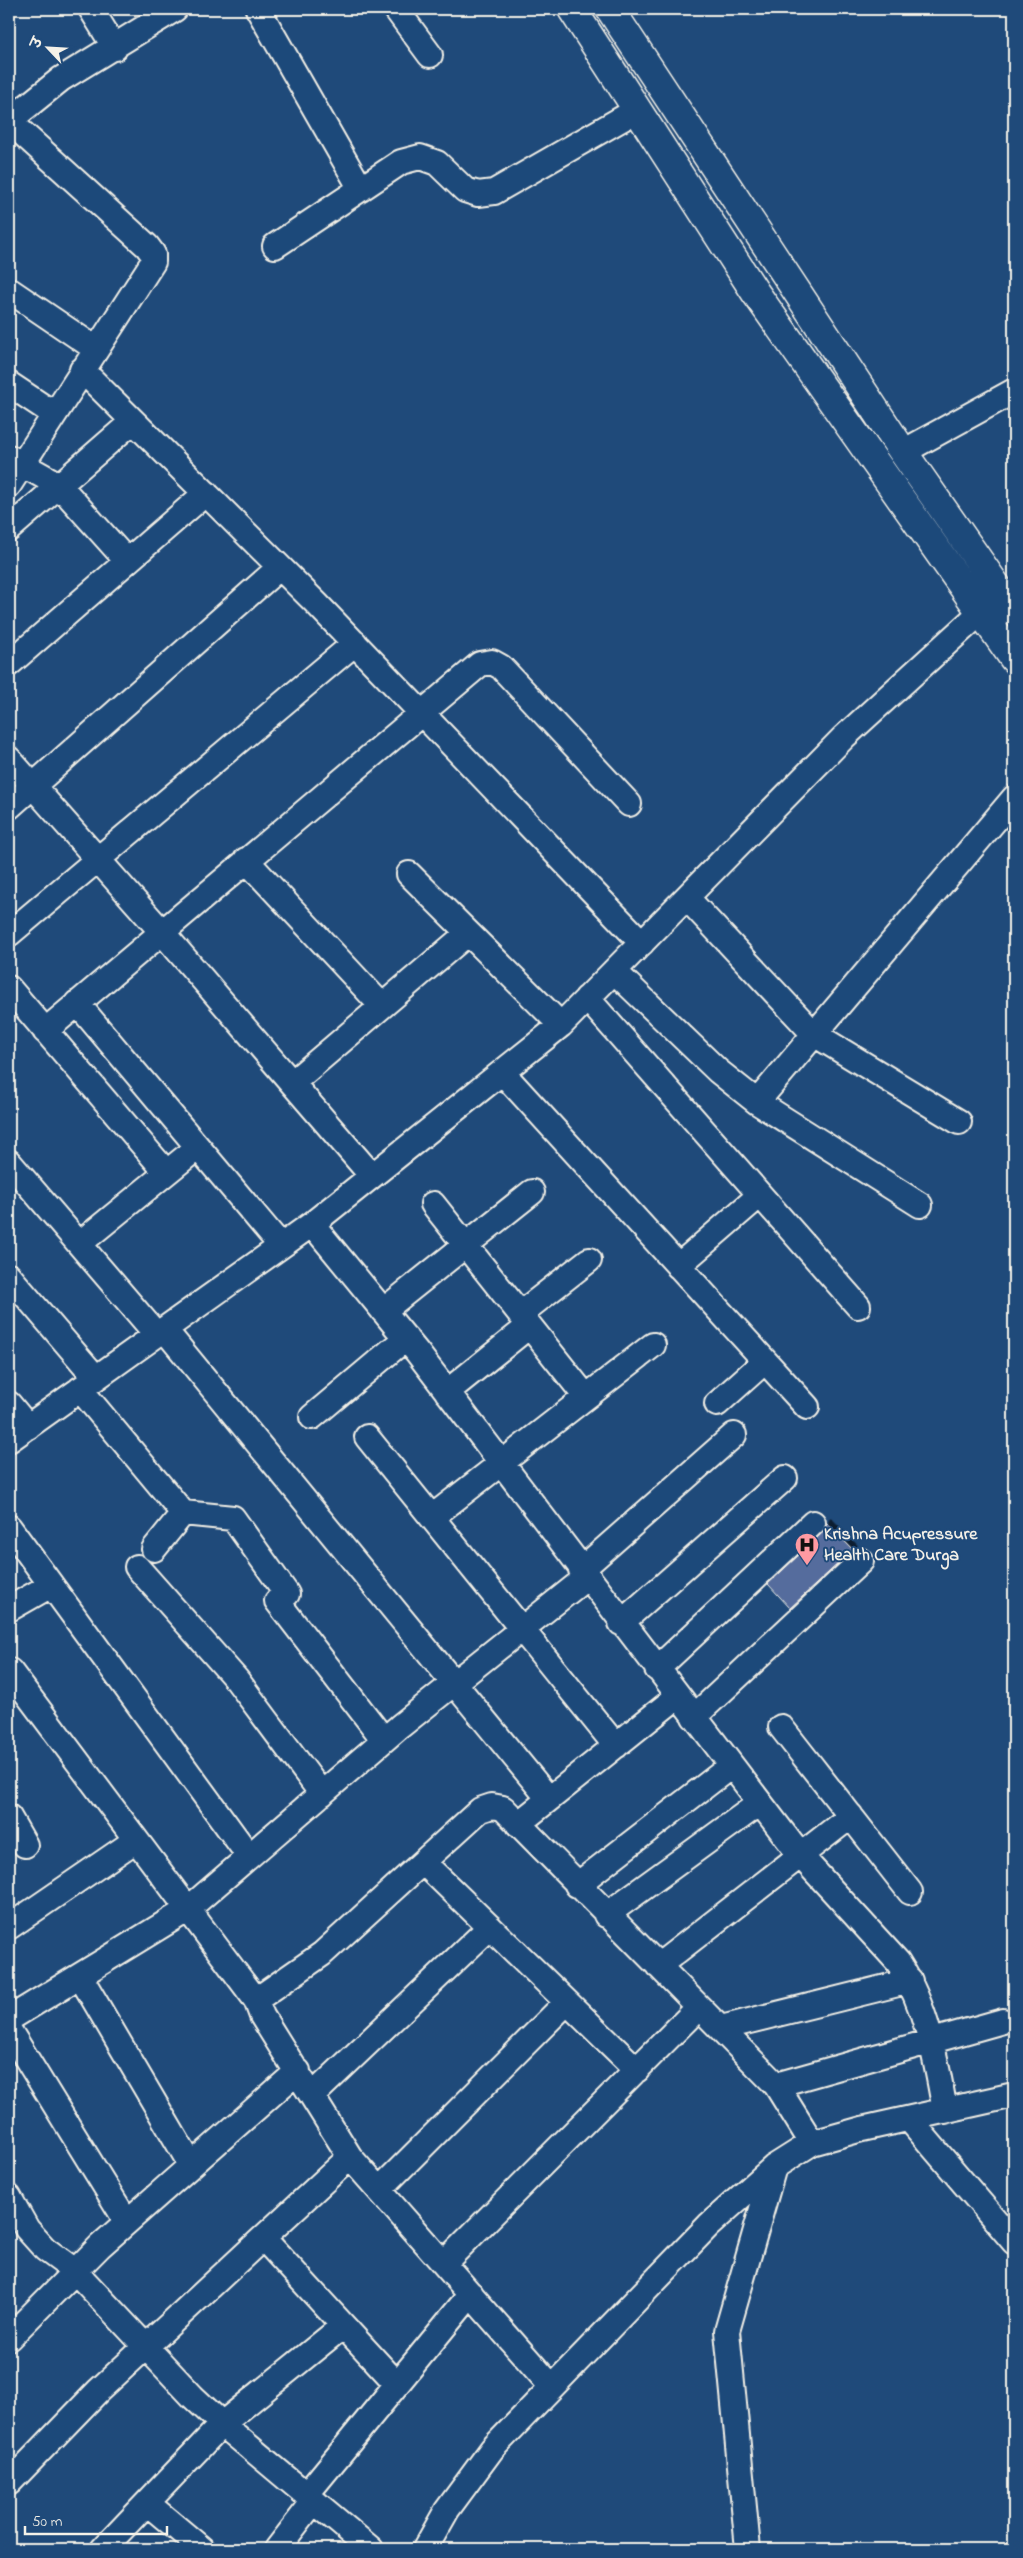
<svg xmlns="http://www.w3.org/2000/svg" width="1023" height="2558" font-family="'Indie Flower','Playpen Sans Deva',sans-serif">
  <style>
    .building { fill: #546c9d; stroke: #f4f1e8; filter: url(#shadow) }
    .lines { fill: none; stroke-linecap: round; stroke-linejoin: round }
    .minor-casing { stroke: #f4f1e8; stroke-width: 28 }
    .major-casing { stroke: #f4f1e8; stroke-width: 31 }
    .minor { stroke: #1f4a7a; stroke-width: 24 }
    .major { stroke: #1f4a7a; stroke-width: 28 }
    .labels { text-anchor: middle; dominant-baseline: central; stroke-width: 4; stroke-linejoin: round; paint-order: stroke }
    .poi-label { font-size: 18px; font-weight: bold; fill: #f4f1e8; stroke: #1f4a7a; text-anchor: start }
  </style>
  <defs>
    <filter id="shadow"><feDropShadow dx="4.5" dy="-4.5" stdDeviation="0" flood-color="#0009"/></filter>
  </defs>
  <rect width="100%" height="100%" fill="#1f4a7a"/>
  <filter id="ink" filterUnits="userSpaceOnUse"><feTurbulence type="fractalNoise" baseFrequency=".02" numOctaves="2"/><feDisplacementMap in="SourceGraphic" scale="10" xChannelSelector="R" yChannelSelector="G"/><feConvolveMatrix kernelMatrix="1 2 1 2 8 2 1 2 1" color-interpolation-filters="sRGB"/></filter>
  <g filter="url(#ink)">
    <path class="building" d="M826,1522L853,1550L790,1608L768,1584L822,1533Z"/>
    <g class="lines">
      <defs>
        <path id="minor" d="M91,9L115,48
          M258,9L361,189
          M396,9L430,55
          M9,121L147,246L153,254V262L9,485
          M9,121L61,79L175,9
          M275,246L401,162L420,157L437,163L465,190L478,194L494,192L637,110
          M9,290L96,349
          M82,370L317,604L642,943
          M9,384L54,414
          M903,452L1014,391
          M9,457L59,485L127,561
          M9,529L133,421
          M9,664L206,493
          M9,759L162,932L372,1176
          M9,807L280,567
          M246,860L382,1006
          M409,874L561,1025
          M687,898L814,1034L959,1122
          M9,934L355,643
          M614,971L718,1071L757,1102L920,1205
          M9,988L166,1172
          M587,998L858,1306
          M77,1003L281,1246
          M45,1031L480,664L492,662L501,667L629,804
          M502,1072L807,1407
          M292,1083L468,933
          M757,1102L1014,798
          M9,1162L157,1335
          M433,1204L586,1397
          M312,1224L417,1352L800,1855L898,1962C927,2007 936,2059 945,2111
          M79,1244L198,1147
          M678,1266L760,1195
          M9,1276L96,1378
          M383,1311L532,1192
          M520,1314L589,1260
          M165,1330L549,1799
          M80,1389L183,1513
          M447,1392L529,1326
          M9,1404L28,1427
          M717,1404L765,1361
          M312,1417L406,1338
          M367,1437L616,1746
          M9,1440L312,1224L561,1025L844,737L981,612
          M432,1517L653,1345
          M9,1527L249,1856
          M154,1549L183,1513L233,1518L287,1594
          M137,1567L237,1680L322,1794
          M581,1570L734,1435
          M277,1601L384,1740
          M9,1609L51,1585
          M621,1623L785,1478
          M657,1669L813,1523
          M10,1671L256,2000L262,2016L350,2157L552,2387
          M694,1717L861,1561
          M781,1727L910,1892
          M9,1817L25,1845
          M518,1824L678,1696
          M424,1863L637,2070
          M577,1885L731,1766
          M606,1915L760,1803
          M9,1927L136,1840
          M658,1966L851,1816
          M80,1976L191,2165
          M256,2000L322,1954L480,1810L492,1806L503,1808L776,2085L812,2143
          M9,2019L187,1910L399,1727L587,1577
          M721,2028L910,1981
          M9,2030L127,2222
          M776,2085L1003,2021
          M312,2096L490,1927
          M909,2119L1014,2242
          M379,2190L567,2002
          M9,2197L27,2229L45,2249L75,2271L193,2397L222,2424L371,2549
          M263,2238L397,2384
          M444,2263L699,2007
          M9,2338L100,2246L298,2071
          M9,2483L98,2391L350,2157
          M306,2495L471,2294
          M147,2503L202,2549
          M103,2549L222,2424L343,2326
          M277,2549L314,2501
          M425,2549L447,2510L492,2449L709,2225L774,2167L812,2143L862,2129L1014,2095
          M748,2549L727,2331L774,2167"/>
        <path id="major" d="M572,9L755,292L1014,659
          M610,9L903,452L1014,611"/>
      </defs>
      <use href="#minor" class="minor-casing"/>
      <use href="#major" class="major-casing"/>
      <use href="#minor" class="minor"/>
      <use href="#major" class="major"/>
    </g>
  </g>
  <defs>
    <symbol id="hospital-pin" viewBox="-11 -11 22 30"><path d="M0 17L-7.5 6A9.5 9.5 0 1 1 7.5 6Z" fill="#ff9aa2" stroke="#1f4a7a"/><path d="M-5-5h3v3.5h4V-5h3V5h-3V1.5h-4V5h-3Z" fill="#111"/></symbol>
  </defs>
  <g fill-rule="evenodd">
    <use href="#hospital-pin" x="793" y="1531" width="28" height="38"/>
  </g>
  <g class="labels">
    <g class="poi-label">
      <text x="824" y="1535">Krishna Acupressure<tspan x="824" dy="21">Health Care Durga</tspan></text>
    </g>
  </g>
  <rect width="1023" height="2558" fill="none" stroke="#1f4a7a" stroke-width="30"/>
  <rect x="15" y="15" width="993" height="2528" fill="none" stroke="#f4f1e8" stroke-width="2" filter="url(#ink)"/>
  <g transform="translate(48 48) rotate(295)" stroke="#1f4a7a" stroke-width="4" paint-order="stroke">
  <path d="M0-4L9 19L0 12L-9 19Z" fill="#f4f1e8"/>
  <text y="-8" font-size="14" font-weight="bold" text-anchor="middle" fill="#f4f1e8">उ</text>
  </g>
  <path d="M25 2526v8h142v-8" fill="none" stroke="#f4f1e8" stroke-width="2.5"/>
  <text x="32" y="2526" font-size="15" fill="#f4f1e8" stroke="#1f4a7a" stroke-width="4" paint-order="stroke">50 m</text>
</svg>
